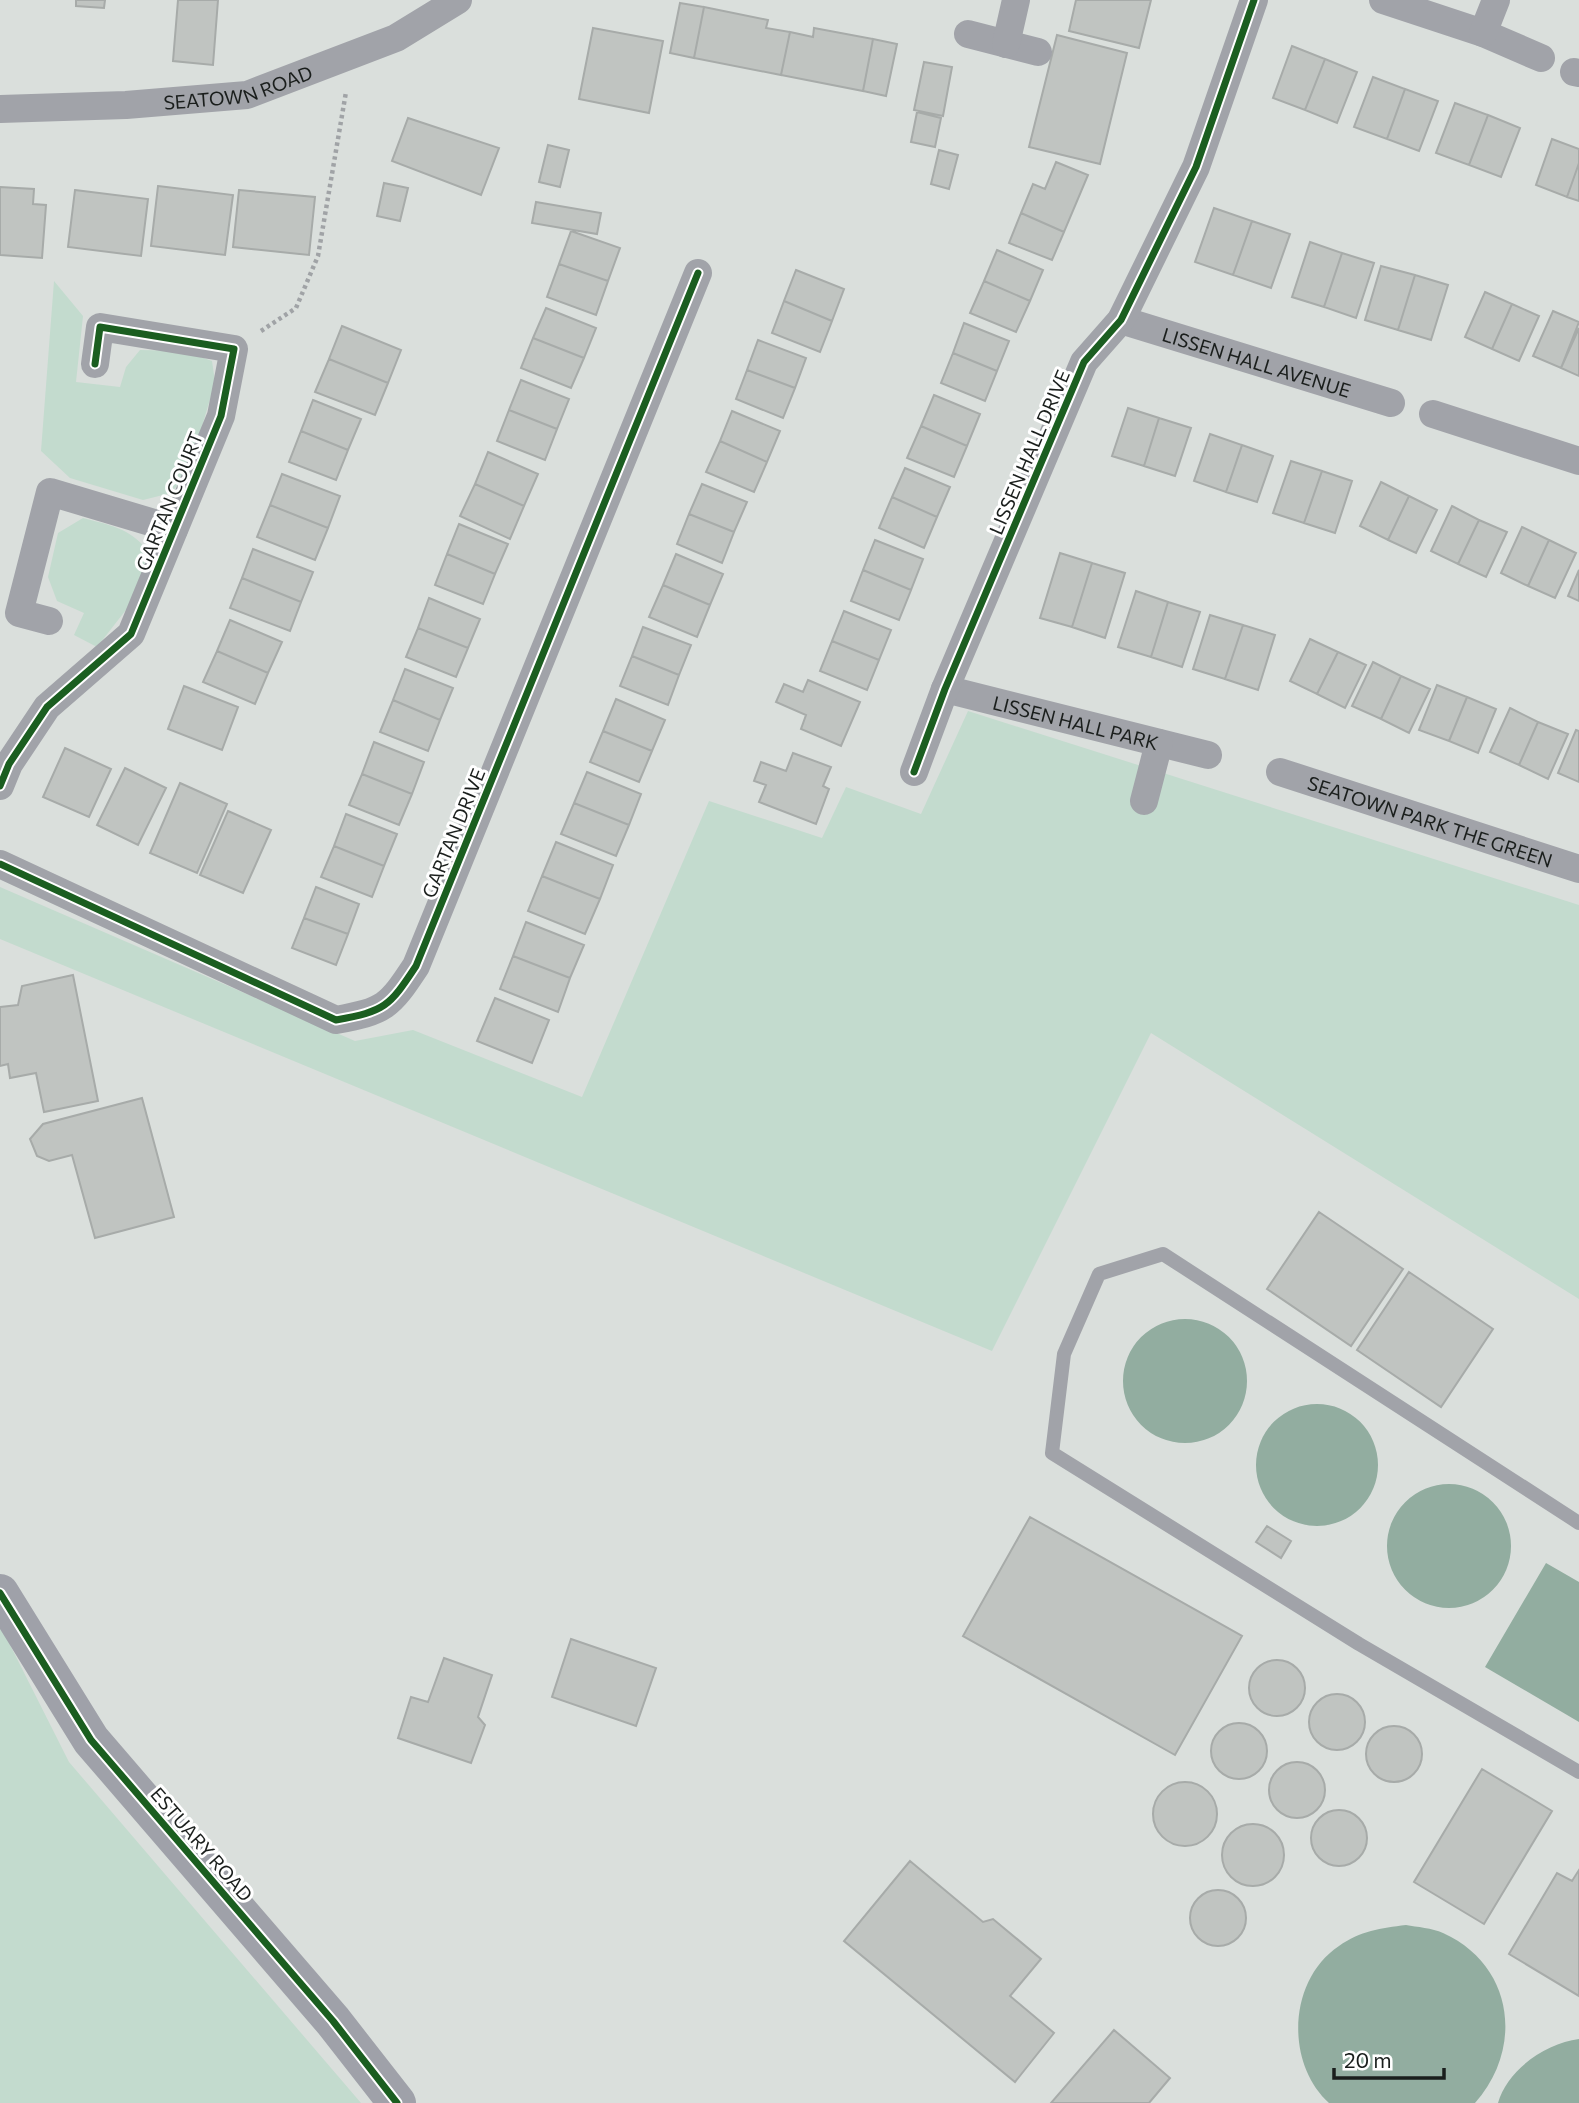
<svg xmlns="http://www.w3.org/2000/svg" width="1579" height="2103" font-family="Commissioner,sans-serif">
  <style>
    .green { fill: #c3dbce }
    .water { fill: #92ada0 }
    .building { fill: #c0c4c1; stroke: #a7aba9; stroke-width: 2 }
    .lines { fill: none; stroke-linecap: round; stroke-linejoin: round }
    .path { stroke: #a0a3a6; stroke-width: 4.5; stroke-dasharray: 3.5 3.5; stroke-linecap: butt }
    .lane { stroke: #a1a3a9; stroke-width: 14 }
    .street { stroke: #a1a3a9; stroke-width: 28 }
    .secondary { stroke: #9fa1a9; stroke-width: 38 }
    .cycleway-casing { stroke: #fff; stroke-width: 11 }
    .cycleway { stroke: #1b5e20; stroke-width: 7 }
    .labels { text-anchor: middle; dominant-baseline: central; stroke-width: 6; stroke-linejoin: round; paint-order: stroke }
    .street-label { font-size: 19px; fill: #1a1e1c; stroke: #fff }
  </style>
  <rect width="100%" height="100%" fill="#dadfdc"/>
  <path class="green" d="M54,281L83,316L76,382L120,387L126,367L140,350L184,351L212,361L215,382L189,471L171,493L143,500L70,478L41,451Z
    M83,518C109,525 130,528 147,550L140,592L97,647L74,635L84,613L57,601L48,577L58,533Z
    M968,711L1579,905V1299L1151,1033L992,1351L0,939V887L355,1041L413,1030L582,1097L709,801L822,838L846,787L921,814Z
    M0,1625L69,1762L361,2103H0Z"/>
  <path class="water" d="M1123 1381a62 62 0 1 1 124 0a62 62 0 1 1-124 0Z
    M1256 1465a61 61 0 1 1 122 0a61 61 0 1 1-122 0Z
    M1387 1546a62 62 0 1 1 124 0a62 62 0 1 1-124 0Z
    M1546,1563L1579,1582V1722L1485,1667Z
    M1406,1925C1417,1927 1432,1928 1443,1933C1514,1965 1524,2048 1475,2103H1329C1285,2063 1288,1980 1339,1946C1360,1931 1381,1928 1406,1925Z
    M1579,2039V2103H1498C1507,2070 1546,2043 1579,2039Z"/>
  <path class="building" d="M76,0H105L104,8L76,6Z
    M178,0H218L213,65L173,61Z
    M1076,0H1151L1139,48L1069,31Z
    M680,3L704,7L694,58L670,53Z
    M704,7L768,20L766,28L790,32L781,75L694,58Z
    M593,28L663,41L649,113L579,99Z
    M814,28L873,39L863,91L781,75L790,32L813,37Z
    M1057,35L1127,53L1100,164L1029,147Z
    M873,39L897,44L886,96L863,91Z
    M1292,46L1325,59L1305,110L1273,98Z
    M1325,59L1357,72L1337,123L1305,110Z
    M924,62L952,67L943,116L914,110Z
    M1373,77L1405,89L1387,139L1354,127Z
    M1405,89L1438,101L1419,151L1387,139Z
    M1455,103L1488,115L1469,165L1436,153Z
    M917,112L941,118L935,147L911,142Z
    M1488,115L1520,128L1501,177L1469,165Z
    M408,118L499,148L481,195L392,161Z
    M1552,139L1579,149V163L1567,197L1536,185Z
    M548,145L569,150L560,187L539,182Z
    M939,150L958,155L949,189L931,184Z
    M1056,162L1088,175L1064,232L1021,213L1033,184L1045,189Z
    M1579,163V201L1567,197Z
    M384,183L408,188L400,221L377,216Z
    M158,186L233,195L225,255L151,246Z
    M0,187L34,189L33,204L46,205L42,258L0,255Z
    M75,190L148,199L141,256L68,247Z
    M239,190L315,197L309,255L233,247Z
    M536,202L601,213L597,234L532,223Z
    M1214,208L1252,221L1233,275L1195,262Z
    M1021,213L1064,232L1052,260L1009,243Z
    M1252,221L1290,234L1271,288L1233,275Z
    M571,231L620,248L608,281L559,264Z
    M1310,242L1342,253L1324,307L1292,297Z
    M997,250L1043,270L1030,301L984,281Z
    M1342,253L1374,263L1356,318L1324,307Z
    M559,264L608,281L596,315L547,297Z
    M1381,266L1415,275L1398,330L1365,320Z
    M796,270L844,289L832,321L784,301Z
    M1415,275L1448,285L1431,340L1398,330Z
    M984,281L1030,301L1016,332L970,313Z
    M1485,292L1512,304L1492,349L1465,337Z
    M784,301L832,321L820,352L772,333Z
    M1512,304L1539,316L1519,361L1492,349Z
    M546,308L596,328L584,358L533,338Z
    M1553,311L1579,322L1561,368L1533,356Z
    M964,323L1009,341L997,371L953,353Z
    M342,326L401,350L388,383L329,359Z
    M1579,328V376L1561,368Z
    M533,338L584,358L571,388L521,368Z
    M758,340L806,358L795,388L747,370Z
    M953,353L997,371L985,401L941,383Z
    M329,359L388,383L375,415L315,392Z
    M747,370L795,388L783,418L736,399Z
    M521,380L569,399L557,429L509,410Z
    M934,395L980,414L967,446L921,426Z
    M313,400L361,419L348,450L301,431Z
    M1128,408L1159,418L1144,466L1112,456Z
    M509,410L557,429L545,460L497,441Z
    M732,411L780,431L767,462L720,441Z
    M1159,418L1191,428L1175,476L1144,466Z
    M921,426L967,446L954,477L907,458Z
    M301,431L348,450L336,480L289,462Z
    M1210,434L1242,445L1226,492L1194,481Z
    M720,441L767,462L754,492L706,472Z
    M1242,445L1273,456L1257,502L1226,492Z
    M488,452L538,474L524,506L475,484Z
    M1291,461L1322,471L1304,523L1273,513Z
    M905,468L950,487L937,517L892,497Z
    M1322,471L1352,481L1335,533L1304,523Z
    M282,474L340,496L328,528L270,505Z
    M1381,482L1409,496L1388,540L1360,526Z
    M475,484L524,506L510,539L460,516Z
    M702,484L747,502L734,532L689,514Z
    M1409,496L1437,510L1416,553L1388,540Z
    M892,497L937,517L924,548L879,528Z
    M270,505L328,528L315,560L257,537Z
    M1452,506L1479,520L1458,564L1431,551Z
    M689,514L734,532L722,563L677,544Z
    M1479,520L1507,532L1486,577L1458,564Z
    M459,524L508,544L495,574L447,554Z
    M1522,527L1549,540L1528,586L1501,573Z
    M875,540L923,559L911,590L863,570Z
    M1549,540L1576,553L1555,598L1528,586Z
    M253,549L313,572L301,602L242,578Z
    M1060,553L1092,563L1072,627L1040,618Z
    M447,554L495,574L483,604L435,585Z
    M676,554L723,574L710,605L663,585Z
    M1092,563L1125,573L1105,638L1072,627Z
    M863,570L911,590L899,620L851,601Z
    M1579,570V601L1568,596Z
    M242,578L301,602L290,631L230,608Z
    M663,585L710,605L697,637L649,617Z
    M1136,591L1168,602L1151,657L1118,647Z
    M429,598L480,619L468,648L418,628Z
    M1168,602L1200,612L1182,667L1151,657Z
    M844,611L891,630L879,660L832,641Z
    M1210,615L1243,625L1225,679L1193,669Z
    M230,620L282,642L268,673L217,651Z
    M1243,625L1275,635L1258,690L1225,679Z
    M643,627L691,645L679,675L632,656Z
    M418,628L468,648L456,677L406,657Z
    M1310,639L1338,652L1317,694L1290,681Z
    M832,641L879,660L867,690L820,671Z
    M217,651L268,673L255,704L203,682Z
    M1338,652L1366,665L1345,708L1317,694Z
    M632,656L679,675L668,705L620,686Z
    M1373,662L1401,676L1381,719L1352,706Z
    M405,669L453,688L440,720L393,700Z
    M1401,676L1430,689L1409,733L1381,719Z
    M808,680L860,702L841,746L801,729L806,715L776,702L784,684L803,692Z
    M1437,685L1467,697L1449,741L1419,730Z
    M184,686L238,707L222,750L168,729Z
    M1467,697L1496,709L1478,753L1449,741Z
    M616,699L665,720L652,751L603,731Z
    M393,700L440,720L428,751L380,732Z
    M1510,708L1538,722L1519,765L1490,752Z
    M1538,722L1568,734L1548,779L1519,765Z
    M1576,730L1579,731V782L1558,773Z
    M603,731L652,751L639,782L590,762Z
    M374,742L424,762L412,794L362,774Z
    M65,748L111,769L89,817L43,797Z
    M793,753L831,767L823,786L829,789L816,824L759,802L766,785L754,781L761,762L786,771Z
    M125,768L166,788L138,845L97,825Z
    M587,772L641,794L629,825L574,803Z
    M362,774L412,794L399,825L349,805Z
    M180,783L227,804L197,873L150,853Z
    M574,803L629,825L616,856L561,834Z
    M228,811L271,830L243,893L200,875Z
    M346,814L397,834L384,866L334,846Z
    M556,842L613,865L600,899L542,876Z
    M334,846L384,866L372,897L321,877Z
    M542,876L600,899L585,934L528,911Z
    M316,887L359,904L348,934L304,918Z
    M304,918L348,934L336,965L292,948Z
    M526,922L584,945L570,978L513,956Z
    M513,956L570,978L558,1012L500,989Z
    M73,975L98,1101L44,1112L36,1073L10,1078L8,1064L0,1066V1007L18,1005L22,986Z
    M495,998L549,1020L532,1063L477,1041Z
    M142,1098L174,1217L95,1238L72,1155L49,1161L37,1156L30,1139L43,1124Z
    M1319,1212L1403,1269L1351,1346L1267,1289Z
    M1409,1272L1493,1329L1441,1407L1357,1350Z
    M1030,1517L1242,1636L1175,1755L963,1636Z
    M1267,1526L1291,1541L1281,1558L1256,1542Z
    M571,1639L656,1668L636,1726L552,1697Z
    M444,1658L492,1675L478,1717L485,1725L471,1763L398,1738L411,1697L428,1702Z
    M1249 1688a28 28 0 1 1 56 0a28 28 0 1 1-56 0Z
    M1309 1722a28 28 0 1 1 56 0a28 28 0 1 1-56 0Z
    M1211 1751a28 28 0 1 1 56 0a28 28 0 1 1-56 0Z
    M1366 1754a28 28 0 1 1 56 0a28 28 0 1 1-56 0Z
    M1269 1790a28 28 0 1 1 56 0a28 28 0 1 1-56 0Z
    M1482,1769L1552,1811L1484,1924L1414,1882Z
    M1153 1814a32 32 0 1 1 64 0a32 32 0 1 1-64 0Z
    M1311 1838a28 28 0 1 1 56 0a28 28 0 1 1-56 0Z
    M1222 1855a31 31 0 1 1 62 0a31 31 0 1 1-62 0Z
    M910,1861L983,1922L993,1919L1041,1959L1010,1996L1054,2033L1015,2082L844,1941Z
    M1579,1870V1996L1509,1954L1557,1873L1572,1881Z
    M1190 1918a28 28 0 1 1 56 0a28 28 0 1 1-56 0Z
    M1114,2030L1170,2078L1149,2103H1051Z"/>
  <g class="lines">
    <path class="path" d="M261,331L296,308L318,256L346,92"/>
    <path class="lane" d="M1579,1523L1163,1254L1099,1274L1064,1354L1052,1453L1359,1644L1579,1772"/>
    <g class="street">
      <path d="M1383,0L1483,33L1541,58"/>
      <path d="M1483,33L1496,0"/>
      <path d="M968,34L1038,52"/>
      <path d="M1006,44L1016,0"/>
      <path d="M1574,72L1579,73"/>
      <path id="s1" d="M0,109L126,105L247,95L396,38L458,0"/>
      <path id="s2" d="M1121,320L1391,403"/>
      <path d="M1433,414L1579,461"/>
      <path d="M49,621L19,613L50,492L174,529"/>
      <path id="s3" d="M945,689L1208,755"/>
      <path d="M914,772L945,689L1084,362L1121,320L1196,167L1254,0"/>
      <path id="s4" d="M1280,772L1579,869"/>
      <path d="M0,786L9,764L47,707L131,634L221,416L234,349L100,327L95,364"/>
      <path d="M1144,801L1159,743"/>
      <path d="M0,864L336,1020C385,1011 389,1007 416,966L698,273"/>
    </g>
    <path class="secondary" d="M0,1593L91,1740L333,2021L397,2103"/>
    <defs>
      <path id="cycleway" d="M914,772L945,689L1084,362L1121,320L1196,167L1254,0
        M0,786L9,764L47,707L131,634L221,416L234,349L100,327L95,364
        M0,864L336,1020C385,1011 389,1007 416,966L698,273
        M0,1593L91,1740L333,2021L397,2103"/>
    </defs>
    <use href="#cycleway" class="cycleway-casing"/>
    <use href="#cycleway" class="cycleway"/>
  </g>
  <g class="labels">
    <g class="street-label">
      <text stroke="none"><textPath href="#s1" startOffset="240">SEATOWN ROAD</textPath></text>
      <text stroke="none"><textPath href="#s2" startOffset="142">LISSEN HALL AVENUE</textPath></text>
      <text transform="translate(1029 452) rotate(-67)">LISSEN HALL DRIVE</text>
      <text transform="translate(169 501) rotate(-68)">GARTAN COURT</text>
      <text stroke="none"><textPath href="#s3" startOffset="135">LISSEN HALL PARK</textPath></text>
      <text stroke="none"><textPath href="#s4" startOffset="158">SEATOWN PARK THE GREEN</textPath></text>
      <text transform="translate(453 833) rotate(-68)">GARTAN DRIVE</text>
      <text transform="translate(202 1844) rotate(49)">ESTUARY ROAD</text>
    </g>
  </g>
  <path d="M1334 2068v10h110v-10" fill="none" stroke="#1a1e1c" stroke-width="3.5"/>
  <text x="1344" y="2068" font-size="21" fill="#1a1e1c" stroke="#ffffff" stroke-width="5" paint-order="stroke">20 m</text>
</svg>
